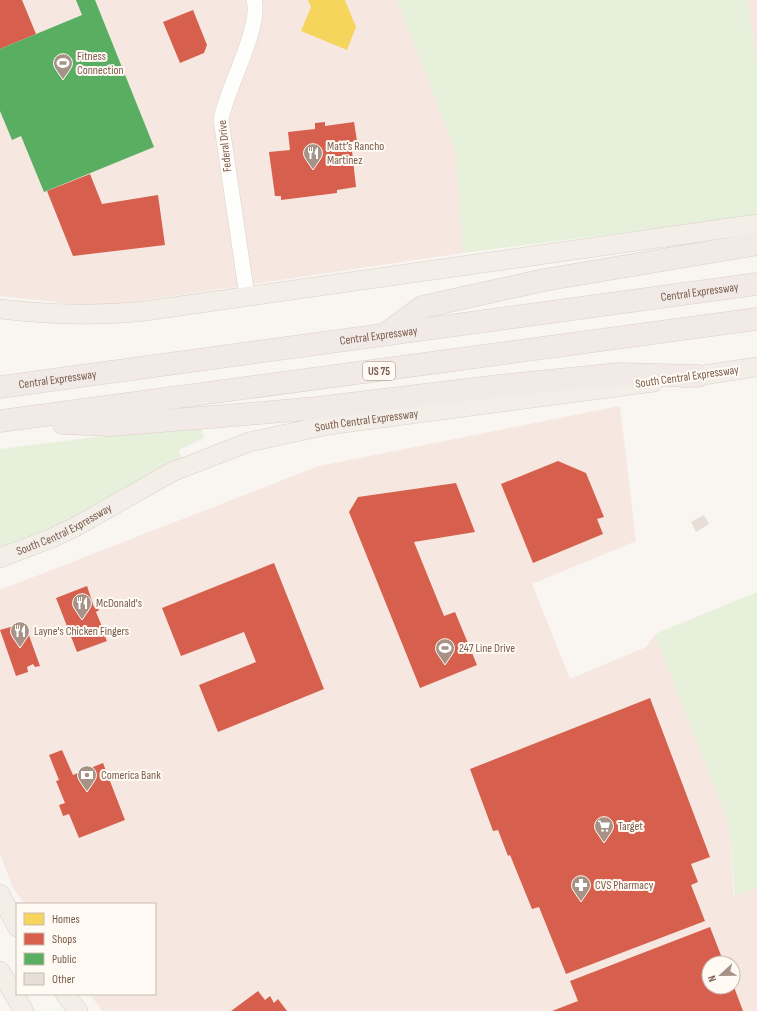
<svg xmlns="http://www.w3.org/2000/svg" width="757" height="1011" font-family="'Sofia Sans Condensed',sans-serif">
  <style>
    .commercial { fill: #f6e8e1; fill-rule: evenodd }
    .green { fill: #e7f0db }
    .homes { fill: #f6d55c }
    .shops { fill: #d6604d }
    .public { fill: #5aae61 }
    .building { fill: #e6ded7 }
    .lines { fill: none; stroke-linecap: round; stroke-linejoin: round }
    .minor-casing { stroke: #d7d1cb; stroke-width: 16 }
    .major-casing { stroke: #dad1cc; stroke-width: 20 }
    .highway-casing { stroke: #dad1cc; stroke-width: 23 }
    .minor { stroke: #fefefd; stroke-width: 15 }
    .major { stroke: #f3eee8; stroke-width: 19 }
    .highway { stroke: #f2eae7; stroke-width: 22 }
    .labels { text-anchor: middle; dominant-baseline: central; stroke-width: 4; stroke-linejoin: round; paint-order: stroke }
    .shield { fill: #fffaf3; stroke: #a28b7f; stroke-width: 1 }
    .shield-label { font-size: 11px; font-weight: bold; fill: #7a5c4d }
    .poi-label { font-size: 12px; fill: #7a5c4d; stroke: #fffaf3; text-anchor: start }
    .street-label { font-size: 12px; fill: #7a5c4d; stroke: #fffaf3 }
  </style>
  <rect width="100%" height="100%" fill="#f9f5f0"/>
  <path class="commercial" d="M0,0H397L456,153L463,253L99,307L0,296Z
    M748,0H757V68Z
    M620,406L636,541L532,584L570,679L646,647L655,634L729,824L734,896L757,887V1011H102L90,994H155V904H25L13,888L0,854V590L319,466ZM709,963H733V987H709Z"/>
  <path class="green" d="M397,0H748L757,68V216L463,253L456,153Z
    M200,424L204,438L179,450L182,459C124,491 64,530 0,550V449Z
    M757,592V887L735,896L729,824L655,634Z"/>
  <path class="homes" d="M308,0H345L356,27L347,50L301,31L311,7Z"/>
  <path class="shops" d="M0,0H22L36,34L0,49Z
    M193,10L207,45L204,53L180,63L163,22Z
    M325,122V126L354,122L357,141L351,142L356,187L337,190V193L281,200V196H275L269,152L290,150L288,132L315,129V123Z
    M90,174L102,204L158,195L165,245L73,256L47,191Z
    M558,461L586,473L604,517L597,519L603,534L533,563L501,484Z
    M456,483L475,532L414,542L444,616L455,612L477,665L420,688L349,512L358,497Z
    M274,563L324,689L218,732L199,685L256,662L244,632L181,656L162,608Z
    M87,586L94,607L97,606L99,610L96,612L103,629L106,628L108,633L104,634L107,641L77,652L56,598Z
    M21,624L22,628L26,627L40,666L35,667L33,664L27,667L28,672L16,676L0,630Z
    M650,698L710,857L691,864L698,882L691,885L705,921L566,974L539,907L532,909L510,855L508,856L498,830L493,831L470,769Z
    M62,750L73,775L103,763L125,820L79,838L69,814L63,816L59,805L65,803L56,781L59,780L49,755Z
    M710,927L724,963H709V987H734L743,1011H552L578,1001L570,981Z
    M258,991L265,1000L270,996L274,1003L278,999L287,1011H231Z"/>
  <path class="public" d="M76,0H95L154,147L44,192L21,136L12,140L0,111V49L82,15Z"/>
  <path class="building" d="M704,515L709,524L696,532L691,522Z"/>
  <g class="lines">
    <defs>
      <path id="minor" d="M247,296L221,120C226,90 262,26 254,0"/>
      <g id="major">
        <path d="M0,309C49,315 97,316 145,311L757,224"/>
        <path d="M684,378L757,367"/>
        <path id="s1" d="M0,558L52,538L75,527L172,472L249,442L328,425L654,382"/>
        <path d="M0,894L17,927"/>
        <path d="M0,971L24,1011"/>
        <path d="M65,994L78,1011"/>
      </g>
      <g id="highway">
        <path d="M387,333L422,307L544,280L757,244"/>
        <path id="s2" d="M0,387L757,284"/>
        <path d="M0,421L757,319"/>
        <path d="M63,423L110,425L224,416L317,408L499,386L619,374L698,376"/>
      </g>
    </defs>
    <use href="#minor" class="minor-casing"/>
    <use href="#major" class="major-casing"/>
    <use href="#highway" class="highway-casing"/>
    <use href="#minor" class="minor"/>
    <use href="#major" class="major"/>
    <use href="#highway" class="highway"/>
  </g>
  <defs>
    <symbol id="stadium-pin" viewBox="-11 -11 22 30"><path d="M0 17L-7.5 6A9.5 9.5 0 1 1 7.5 6Z" fill="#a69286" stroke="#fffaf3"/><path d="M0-5a6.5 5 0 1 0 0 10a6.5 5 0 1 0 0-10ZM-3.5-1.8h7v3.6h-7Z" fill="#fff"/></symbol>
    <symbol id="restaurant-pin" viewBox="-11 -11 22 30"><path d="M0 17L-7.5 6A9.5 9.5 0 1 1 7.5 6Z" fill="#a69286" stroke="#fffaf3"/><path d="M-5-6h1v4h1v-4h1v4h1v-4h1v5L-1.5 .5V6h-2V.5L-5-1ZM5-6V6H3V1.5H1.5Q1.5-4 5-6Z" fill="#fff"/></symbol>
    <symbol id="bank-pin" viewBox="-11 -11 22 30"><path d="M0 17L-7.5 6A9.5 9.5 0 1 1 7.5 6Z" fill="#a69286" stroke="#fffaf3"/><path d="M-6-4H6V4H-6ZM0-2.3a2.3 2.3 0 1 0 0 4.6a2.3 2.3 0 1 0 0-4.6Z" fill="#fff"/></symbol>
    <symbol id="supermarket-pin" viewBox="-11 -11 22 30"><path d="M0 17L-7.5 6A9.5 9.5 0 1 1 7.5 6Z" fill="#a69286" stroke="#fffaf3"/><path d="M-6-5.5h2.5l.6 2H6L4.5 2H-2.5L-4.4-4H-6ZM-1.5 3.2a1.3 1.3 0 1 0 .1 0ZM3 3.2a1.3 1.3 0 1 0 .1 0Z" fill="#fff"/></symbol>
    <symbol id="pharmacy-pin" viewBox="-11 -11 22 30"><path d="M0 17L-7.5 6A9.5 9.5 0 1 1 7.5 6Z" fill="#a69286" stroke="#fffaf3"/><path d="M-2-6h4v4h4v4h-4v4h-4v-4h-4v-4h4Z" fill="#fff"/></symbol>
  </defs>
  <g fill-rule="evenodd">
    <use href="#stadium-pin" x="52" y="52" width="22" height="30"/>
    <use href="#restaurant-pin" x="302" y="142" width="22" height="30"/>
    <use href="#restaurant-pin" x="71" y="592" width="22" height="30"/>
    <use href="#restaurant-pin" x="9" y="620" width="22" height="30"/>
    <use href="#stadium-pin" x="434" y="637" width="22" height="30"/>
    <use href="#bank-pin" x="76" y="764" width="22" height="30"/>
    <use href="#supermarket-pin" x="593" y="815" width="22" height="30"/>
    <use href="#pharmacy-pin" x="570" y="874" width="22" height="30"/>
  </g>
  <g class="labels">
    <rect class="shield" x="363" y="362" width="32" height="18" rx="3"/>
    <g class="shield-label">
      <text x="379" y="371">US 75</text>
    </g>
    <g class="poi-label">
      <text x="77" y="56">Fitness<tspan x="77" dy="14">Connection</tspan></text>
      <text x="327" y="146">Matt’s Rancho<tspan x="327" dy="14">Martinez</tspan></text>
      <text x="96" y="603">McDonald's</text>
      <text x="34" y="631">Layne's Chicken Fingers</text>
      <text x="459" y="648">247 Line Drive</text>
      <text x="101" y="775">Comerica Bank</text>
      <text x="618" y="826">Target</text>
      <text x="595" y="885">CVS Pharmacy</text>
    </g>
    <g class="street-label">
      <text transform="translate(225 146) rotate(-96)">Federal Drive</text>
      <text stroke="none"><textPath href="#s2" startOffset="706">Central Expressway</textPath></text>
      <text stroke="none"><textPath href="#s2" startOffset="382">Central Expressway</textPath></text>
      <text transform="translate(687 377) rotate(-8)">South Central Expressway</text>
      <text stroke="none"><textPath href="#s2" startOffset="58">Central Expressway</textPath></text>
      <text stroke="none"><textPath href="#s1" startOffset="395">South Central Expressway</textPath></text>
      <text stroke="none"><textPath href="#s1" startOffset="70">South Central Expressway</textPath></text>
    </g>
  </g>
  <rect x="16" y="903" width="140" height="92" fill="#fffaf3" stroke="#cabbb1"/>
  <rect x="24" y="913" width="20" height="12" fill="#f6d55c" stroke="#cabbb1"/>
  <text x="52" y="923" font-size="12" fill="#7a5c4d">Homes</text>
  <rect x="24" y="933" width="20" height="12" fill="#d6604d" stroke="#cabbb1"/>
  <text x="52" y="943" font-size="12" fill="#7a5c4d">Shops</text>
  <rect x="24" y="953" width="20" height="12" fill="#5aae61" stroke="#cabbb1"/>
  <text x="52" y="963" font-size="12" fill="#7a5c4d">Public</text>
  <rect x="24" y="973" width="20" height="12" fill="#e6ded7" stroke="#cabbb1"/>
  <text x="52" y="983" font-size="12" fill="#7a5c4d">Other</text>
  <g transform="translate(721 975) rotate(248)"><circle r="19" fill="#fffaf3" stroke="#cabbb1"/>
  <path d="M0-3L7 15L0 10L-7 15Z" fill="#a69286"/>
  <text y="-6" font-size="11" font-weight="bold" text-anchor="middle" fill="#7a5c4d">N</text>
  </g>
</svg>
